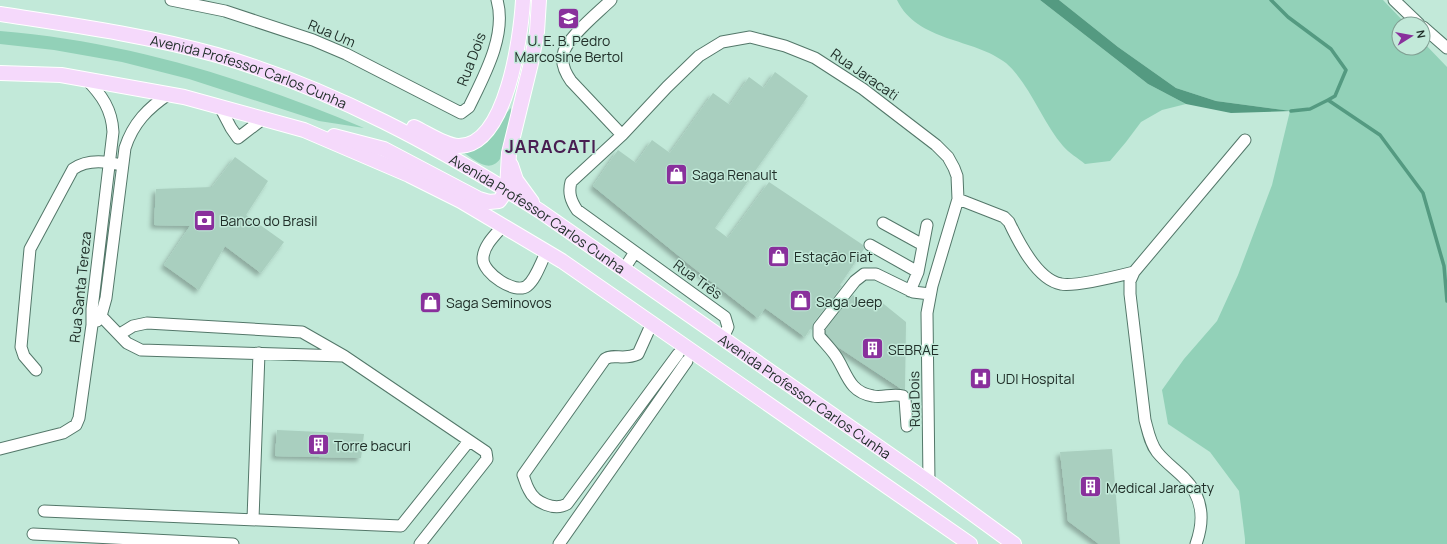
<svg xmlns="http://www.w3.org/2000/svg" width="1447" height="544" font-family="Manrope,sans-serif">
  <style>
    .green { fill: #92d1b8 }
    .water { fill: #549a81 }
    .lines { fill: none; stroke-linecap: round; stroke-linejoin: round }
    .stream { stroke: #549a81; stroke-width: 3.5 }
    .building { fill: #a9cfbf; filter: url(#shadow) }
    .minor-casing { stroke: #537769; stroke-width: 13 }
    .major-casing { stroke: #fff; stroke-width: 16 }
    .minor { stroke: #fff; stroke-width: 11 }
    .major { stroke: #f5d9fb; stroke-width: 14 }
    .labels { text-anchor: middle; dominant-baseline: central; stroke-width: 3; stroke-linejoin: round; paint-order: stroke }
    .street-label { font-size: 14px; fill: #202f29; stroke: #c2e9d9 }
    .poi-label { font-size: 14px; fill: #202f29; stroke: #c2e9d9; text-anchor: start }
    .district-label { font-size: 18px; font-weight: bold; letter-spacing: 1px; fill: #481d51; stroke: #c2e9d9 }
  </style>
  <defs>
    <filter id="shadow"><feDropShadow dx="-3.5" dy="3.5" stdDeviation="2" flood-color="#0004"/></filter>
  </defs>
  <rect width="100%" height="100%" fill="#c2e9d9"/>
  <path class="green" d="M897,0H1040L1148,84L1186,104L1162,110L1141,122L1126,142L1110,161L1085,164C1078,158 1069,153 1063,146C1043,123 1029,83 1006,63C974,38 917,42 897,0Z
    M1059,0H1383L1406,24H1399V48H1423V42L1447,67V544H1245V539L1239,491L1210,452L1168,424L1162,390L1184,359L1217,321L1238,275L1272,185L1290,111L1216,101L1176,88L1118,47Z
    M0,31C126,41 248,79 364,128L319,121L189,79L122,62L54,50L0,44Z
    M511,108V115L500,159C489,174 475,160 463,152C495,148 492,126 511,108Z"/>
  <path class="water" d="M1040,0H1059L1118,47L1176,88L1216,101L1291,111L1231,113L1186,104L1148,84Z"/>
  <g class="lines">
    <path class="stream" d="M1271,0L1288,17L1331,49L1346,70L1335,96L1328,100
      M1291,111L1310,109L1328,100L1380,135L1423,193L1444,266L1447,301"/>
  </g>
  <path class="building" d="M775,72L808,96L715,228L728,238L769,182L863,245L864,249L840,285L842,286L813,323L812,330L810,329L805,337L765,308L758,318L690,265L593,186L618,150L636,163L652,140L670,153L713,93L730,105L749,77L764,88Z
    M235,157L268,181L246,215L284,242L261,273L225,246L199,290L164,265L190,226L154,225L156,189L212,187Z
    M853,295L874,309L880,301L906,322L905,390L900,388L838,347L826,333V329Z
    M277,430L364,434L361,458L275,456Z
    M1112,449L1120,544H1099L1068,521L1060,452Z"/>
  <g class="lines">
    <defs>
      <path id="minor" d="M171,0L225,11L313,40L346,54L461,113L469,107C484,76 507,35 497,0
        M611,0C599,12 565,39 563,55C561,65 566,74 571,81L622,135
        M1394,0L1419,24
        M1423,27L1447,48
        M220,107L231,128L238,138L264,118
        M958,199L1004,217L1009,222C1018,241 1037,280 1061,284C1075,287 1118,276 1134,272
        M883,223L923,245
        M503,226C495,235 483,246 483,259C483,273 515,295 527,286C536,279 541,262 547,251
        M870,245L918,272
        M624,269L635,252
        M910,291L918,272L927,225
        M101,316L127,343L141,350L343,356
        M97,321L101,316L106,298L125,148C133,123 148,108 169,94
        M652,323L638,354C623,361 614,353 605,359L523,475C525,480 526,485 529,490C535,503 555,511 567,504L678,354
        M120,334L133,326L147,323L302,332L344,356L486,452L487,459L420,544
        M723,338L728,327L725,317L577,210C571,201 568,193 571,182L622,135L667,87L699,56L722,42L750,37L785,46L815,58L863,89L936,145L948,157L954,168L957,176L958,199L932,286L927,313L929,482
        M36,370L24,356L21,347L30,249L73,169C87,159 106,161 121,165
        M907,426L905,399L903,396C893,393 883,398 873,396C848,392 847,372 835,355C830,348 824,342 819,336V327L855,281L864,274H876L913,292L930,294
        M0,449L63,433L76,425L79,418L92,325V309L113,132C112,110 102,95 86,79
        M44,511L401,526L469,441
        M253,519L259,353
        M33,534L233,544
        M559,544L687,361
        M1196,544C1205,519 1203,497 1184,478C1175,469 1165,462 1157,452C1150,443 1148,431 1145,420L1130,294V281L1134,272L1245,140"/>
      <g id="major">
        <path id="s1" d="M0,14C72,25 146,35 217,55C333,89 439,147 540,211L929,482L1014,544"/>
        <path d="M0,73L61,75L184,97L304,130L409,175L461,201L562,261L970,544"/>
        <path d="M414,127C427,133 444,145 458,146C507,147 521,35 523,0"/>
        <path d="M334,136L384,149L479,199L489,202L499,201L507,190L509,153L531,63L537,32L539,0"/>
        <path d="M511,165L516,180L532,202"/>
      </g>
    </defs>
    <use href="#minor" class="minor-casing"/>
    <use href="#major" class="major-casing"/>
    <use href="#minor" class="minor"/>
    <use href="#major" class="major"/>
  </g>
  <defs>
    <symbol id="school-square" viewBox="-11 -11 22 22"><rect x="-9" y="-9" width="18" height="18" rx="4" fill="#89309c" stroke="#c2e9d9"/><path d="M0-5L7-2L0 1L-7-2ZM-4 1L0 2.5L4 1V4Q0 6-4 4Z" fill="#fff"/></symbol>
    <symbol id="shop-square" viewBox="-11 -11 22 22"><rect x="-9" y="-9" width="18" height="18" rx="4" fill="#89309c" stroke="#c2e9d9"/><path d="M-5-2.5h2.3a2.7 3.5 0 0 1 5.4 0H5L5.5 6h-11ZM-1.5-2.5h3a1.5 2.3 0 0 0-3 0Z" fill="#fff"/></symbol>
    <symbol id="bank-square" viewBox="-11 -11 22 22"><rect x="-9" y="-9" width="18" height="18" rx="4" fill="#89309c" stroke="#c2e9d9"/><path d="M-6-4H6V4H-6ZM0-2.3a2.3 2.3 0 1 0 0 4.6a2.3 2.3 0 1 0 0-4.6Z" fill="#fff"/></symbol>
    <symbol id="building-square" viewBox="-11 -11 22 22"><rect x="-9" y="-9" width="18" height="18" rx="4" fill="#89309c" stroke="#c2e9d9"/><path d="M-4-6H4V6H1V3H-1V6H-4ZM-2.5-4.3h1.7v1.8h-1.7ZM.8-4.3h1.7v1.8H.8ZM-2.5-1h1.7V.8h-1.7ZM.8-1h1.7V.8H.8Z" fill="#fff"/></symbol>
    <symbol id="hospital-square" viewBox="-11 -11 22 22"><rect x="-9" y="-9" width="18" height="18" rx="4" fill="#89309c" stroke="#c2e9d9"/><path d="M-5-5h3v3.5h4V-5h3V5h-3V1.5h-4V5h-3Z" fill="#fff"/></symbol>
  </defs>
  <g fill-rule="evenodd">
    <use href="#school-square" x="556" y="6" width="25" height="25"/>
    <use href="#shop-square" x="664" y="162" width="25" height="25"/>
    <use href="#bank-square" x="192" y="208" width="25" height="25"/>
    <use href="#shop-square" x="766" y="244" width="25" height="25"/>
    <use href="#shop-square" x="788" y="288" width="25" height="25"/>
    <use href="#shop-square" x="418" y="290" width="25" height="25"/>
    <use href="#building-square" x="860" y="336" width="25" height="25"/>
    <use href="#hospital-square" x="968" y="366" width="25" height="25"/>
    <use href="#building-square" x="306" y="432" width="25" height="25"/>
    <use href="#building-square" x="1078" y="474" width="25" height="25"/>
  </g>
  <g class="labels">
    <g class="street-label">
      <text transform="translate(332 33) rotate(23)">Rua Um</text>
      <text transform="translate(471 59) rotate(-69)">Rua Dois</text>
      <text stroke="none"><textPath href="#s1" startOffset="256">Avenida Professor Carlos Cunha</textPath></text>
      <text transform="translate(865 74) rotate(35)">Rua Jaracati</text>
      <text stroke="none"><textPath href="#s1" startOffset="580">Avenida Professor Carlos Cunha</textPath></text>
      <text transform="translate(698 279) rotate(36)">Rua Três</text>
      <text transform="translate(80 287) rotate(-84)">Rua Santa Tereza</text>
      <text stroke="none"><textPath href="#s1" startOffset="904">Avenida Professor Carlos Cunha</textPath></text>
      <text transform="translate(914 399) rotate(-91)">Rua Dois</text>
    </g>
    <g class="poi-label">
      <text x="569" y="40" text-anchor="middle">U. E. B. Pedro<tspan x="569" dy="16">Marcosine Bertol</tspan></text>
      <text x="692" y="174">Saga Renault</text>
      <text x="220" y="220">Banco do Brasil</text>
      <text x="794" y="256">Estação Fiat</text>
      <text x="816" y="301">Saga Jeep</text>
      <text x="446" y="302">Saga Seminovos</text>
      <text x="888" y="349">SEBRAE</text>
      <text x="996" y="378">UDI Hospital</text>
      <text x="334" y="445">Torre bacuri</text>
      <text x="1106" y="487">Medical Jaracaty</text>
    </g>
    <g class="district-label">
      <text x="551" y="146">JARACATI</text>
    </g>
  </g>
  <g transform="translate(1411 36) rotate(79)"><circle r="19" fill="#c2e9d9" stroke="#819f93"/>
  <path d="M0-3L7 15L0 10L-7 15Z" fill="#89309c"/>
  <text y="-6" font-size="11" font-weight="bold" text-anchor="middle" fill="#202f29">N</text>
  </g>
</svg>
